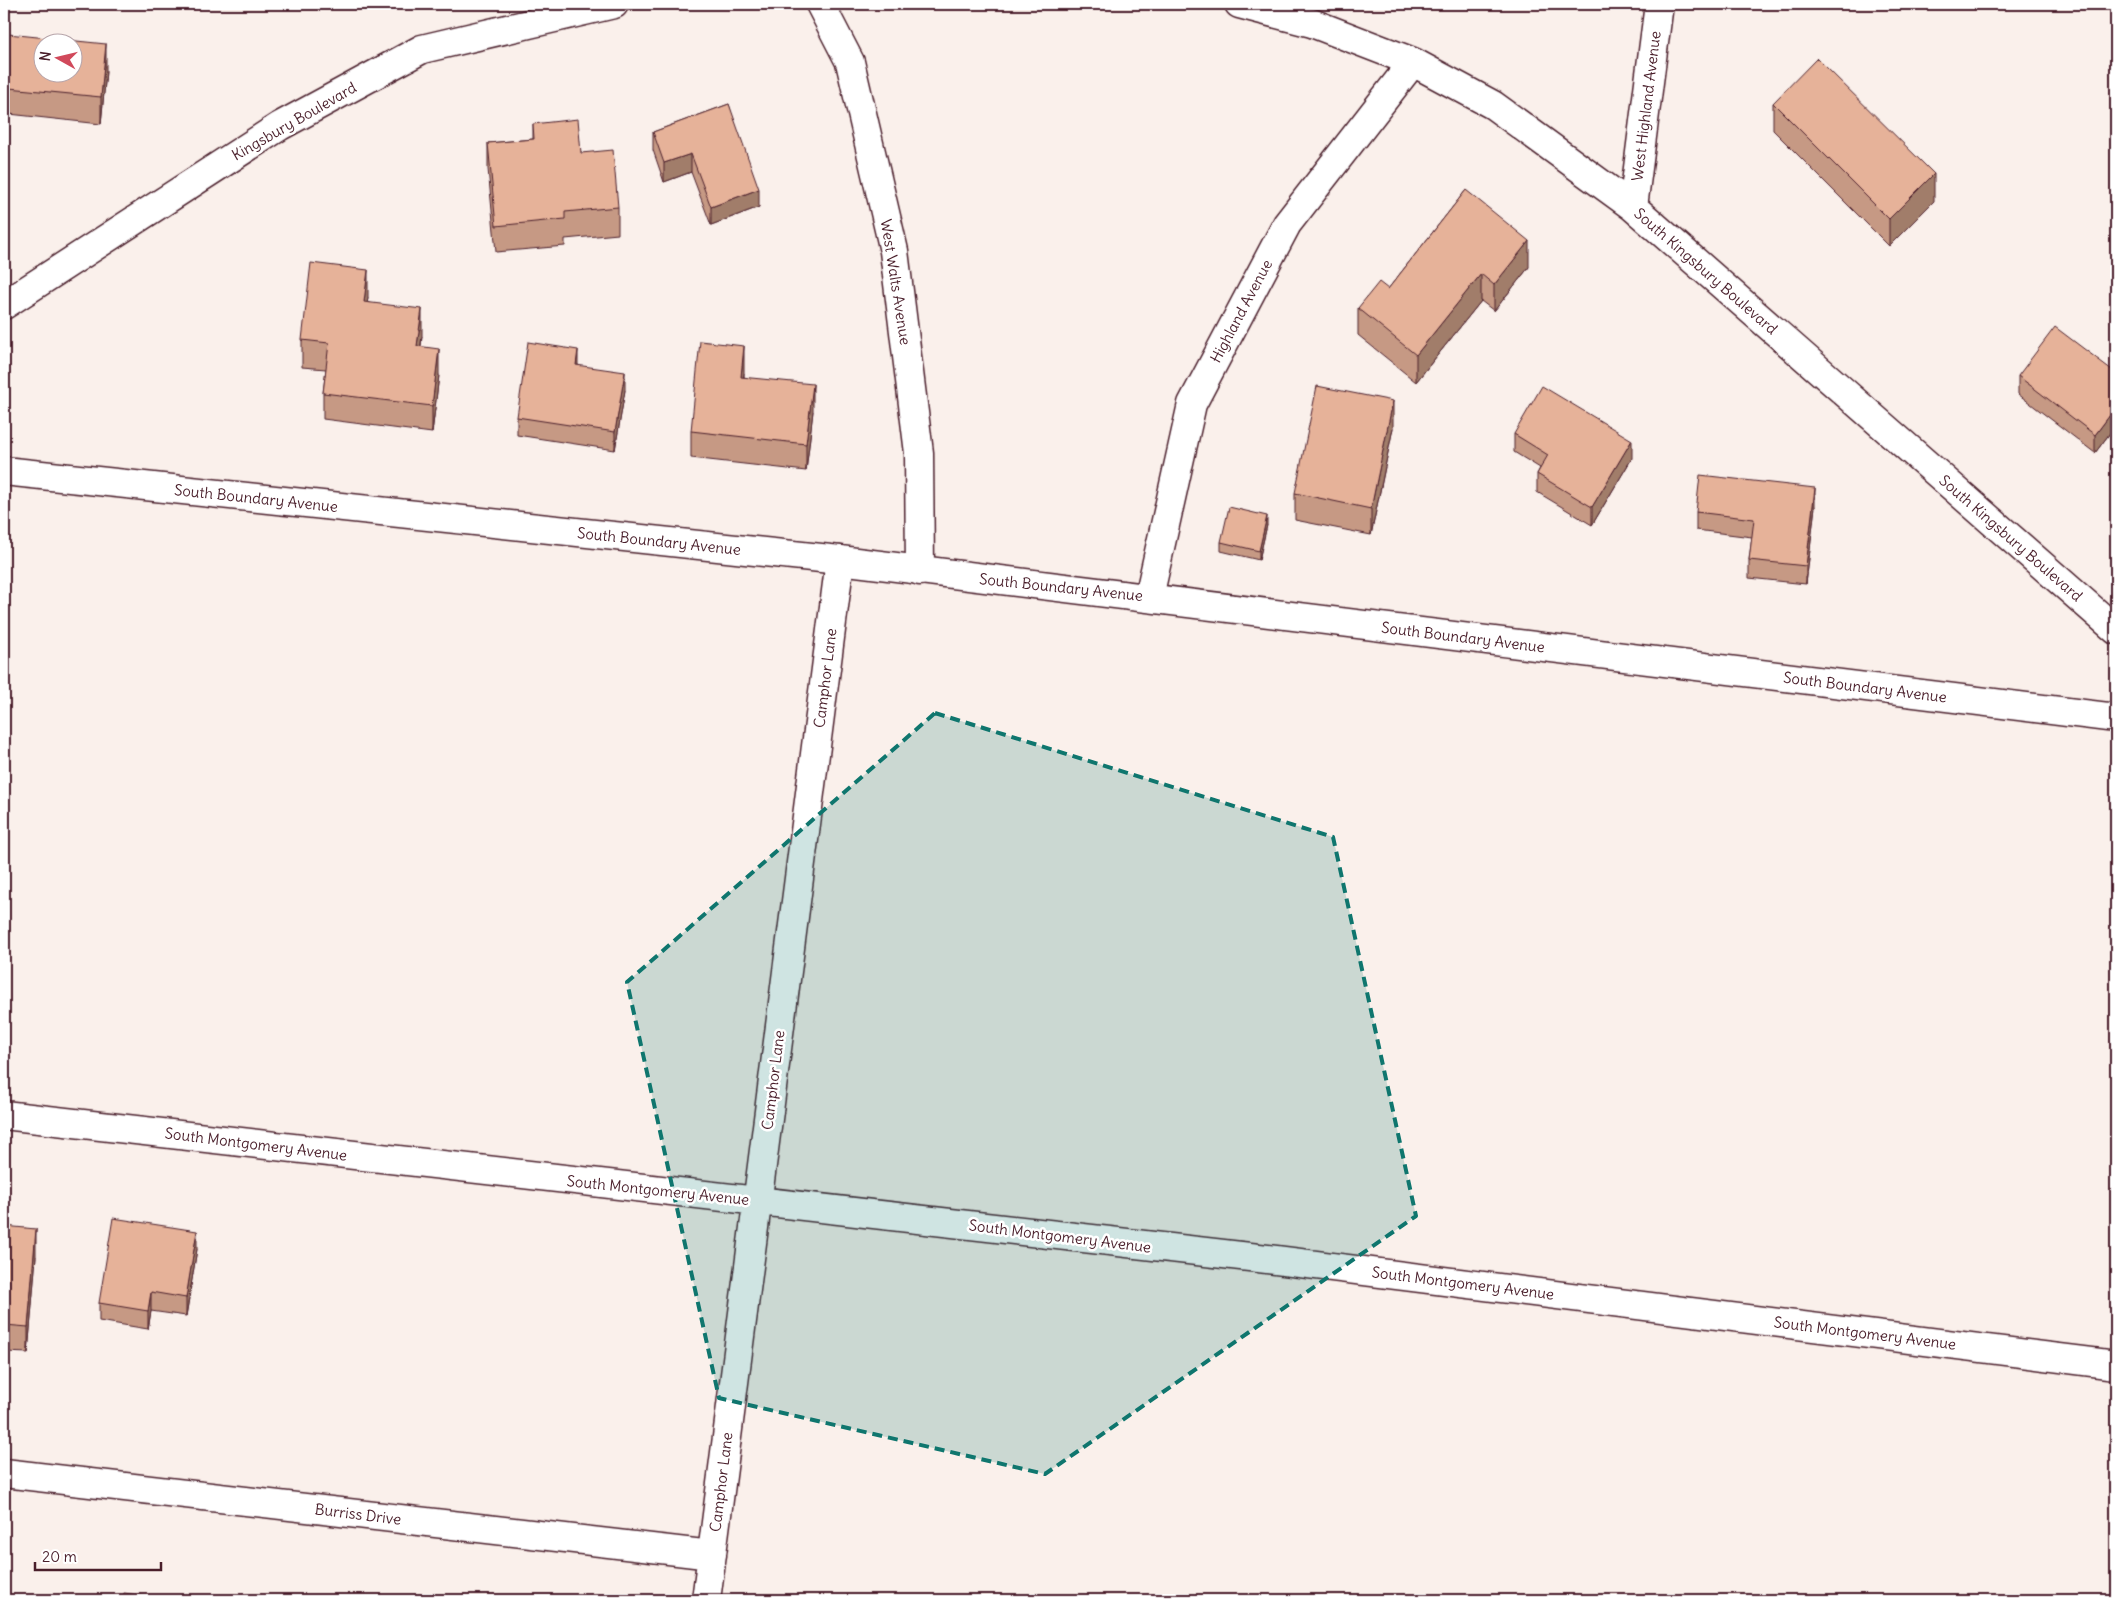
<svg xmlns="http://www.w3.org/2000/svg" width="2120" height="1604" font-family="Delius,sans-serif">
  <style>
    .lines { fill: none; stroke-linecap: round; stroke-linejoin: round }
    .minor-casing { stroke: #4a1f2b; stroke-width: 31 }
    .tertiary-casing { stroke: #4a1f2b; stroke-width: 31 }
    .minor { stroke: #fff; stroke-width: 28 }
    .tertiary { stroke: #fff; stroke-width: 28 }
    .wall { fill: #c69984; stroke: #4a1f2b }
    .shaded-wall { fill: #a17d6b; stroke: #4a1f2b }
    .building { fill: #e6b299; stroke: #4a1f2b; fill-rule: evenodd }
    .marked { fill: #0f766e; fill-opacity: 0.2; stroke: #0f766e; stroke-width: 4; stroke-dasharray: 10 6; stroke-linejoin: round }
    .labels { text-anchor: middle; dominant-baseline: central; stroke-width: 5; stroke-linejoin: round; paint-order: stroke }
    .street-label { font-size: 15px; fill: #4a1f2b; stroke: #fff }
  </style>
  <rect width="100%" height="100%" fill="#faf0eb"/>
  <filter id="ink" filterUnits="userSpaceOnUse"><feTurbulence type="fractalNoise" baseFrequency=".02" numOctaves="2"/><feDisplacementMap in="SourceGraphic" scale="10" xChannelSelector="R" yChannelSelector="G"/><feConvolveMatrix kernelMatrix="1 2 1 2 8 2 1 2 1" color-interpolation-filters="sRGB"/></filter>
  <g filter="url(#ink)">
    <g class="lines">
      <defs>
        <path id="minor" d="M820,4L850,62L894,251L919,453L920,571
          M1239,4L1312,23L1413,62L1493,105L1633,207L2116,630
          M1633,207L1659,4
          M4,305L280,126L422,49L614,4
          M1149,597L1192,404L1287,224L1413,62
          M4,1115L1276,1260L2116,1365
          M4,1473L712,1555
          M706,1600L840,560"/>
        <path id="tertiary" d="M4,471L840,560L2116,718"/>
      </defs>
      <use href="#minor" class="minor-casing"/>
      <use href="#tertiary" class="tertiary-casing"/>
      <use href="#minor" class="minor"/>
      <use href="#tertiary" class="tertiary"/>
    </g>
    <path class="wall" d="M4,41L106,71L101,124L9,114L6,154L4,153Z
      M1773,103L1934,201L1889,246L1773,130Z
      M729,104L759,207L711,225L691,172L664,182L653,150V132Z
      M533,124L618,207V234L565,239V246L496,252L488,169V143L533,139Z
      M1466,190L1529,267L1494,311L1481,301L1416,382L1358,335V308L1388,289Z
      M368,297L367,303L422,336L421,347L439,375L432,433L323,419V393L326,369L302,367V340Z
      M578,365L625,390L615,450L517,435V417Z
      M744,373V377L813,411L806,471L691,458V431Z
      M2116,373V425L2095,453L2018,394V376Z
      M1393,428L1371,535L1295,520V493Z
      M1514,434L1632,458L1592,525L1537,492V474L1540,468L1514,452Z
      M1815,506L1806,584L1749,578V560L1752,537L1696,530V512Z
      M1267,525L1259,560L1221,551V542Z
      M4,1226L36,1256L28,1353L5,1352V1331L4,1330Z
      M197,1249L186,1316L151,1311L148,1329L99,1321V1303Z"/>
    <path class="shaded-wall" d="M106,44V71L101,124V97Z
      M9,88V114L6,154V127Z
      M691,154V172L664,182V163Z
      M1934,174V201L1889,246V219Z
      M759,189V207L711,225V207Z
      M1529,241V267L1494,311V285Z
      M368,270V297L364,329V302Z
      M1481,274V301L1416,382V355Z
      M422,309V336L417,373V346Z
      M744,346V373L741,403V377Z
      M439,349V375L432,433V406Z
      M578,350V368L576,365Z
      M625,372V390L615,450V432Z
      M813,384V411L806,471V444Z
      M1393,401V428L1371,535V509Z
      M2116,407V425L2095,453V435Z
      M1632,440V458L1592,525V507Z
      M1815,488V506L1806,584V566Z
      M1267,516V525L1259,560V551Z
      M36,1229V1256L28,1353V1327Z
      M197,1231V1249L186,1316V1298Z
      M151,1292V1311L148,1329V1311Z"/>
    <path class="building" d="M8,34L106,44L101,97L9,88L6,127H4V41H7ZM42,42H72V72H42Z
      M1817,58L1934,174L1889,219L1773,103Z
      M729,104L759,189L711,207L691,154L664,163L653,132Z
      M578,119L581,153L613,150L618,207L565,212V219L496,226L488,143L534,139L533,124Z
      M1466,190L1529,241L1494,285L1481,274L1416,355L1358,308L1379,282L1388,289Z
      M311,263L368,270L364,302L422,309L417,346L439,349L432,406L323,393L329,343L302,340Z
      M2055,327L2116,373V407L2095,435L2018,376Z
      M700,341L744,346L741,377L813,384L806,444L691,431Z
      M528,342L578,350L576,365L625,372L615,432L517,417Z
      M1317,386L1393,401L1371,509L1295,493Z
      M1542,386L1632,440L1592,507L1537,474L1548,455L1514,434Z
      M1700,475L1815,488L1806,566L1749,560L1754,519L1696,512Z
      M1229,507L1267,516L1259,551L1221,542Z
      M113,1218L197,1231L186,1298L151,1292L148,1311L99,1303Z
      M4,1226L36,1229L28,1327L5,1325L7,1304H4Z
      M124,1593L172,1600H122Z"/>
  </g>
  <path class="marked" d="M935,713L1333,837L1416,1216L1045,1474L719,1398L627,982Z"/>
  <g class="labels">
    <g class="street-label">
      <text transform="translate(1646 106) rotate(-83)">West Highland Avenue</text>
      <text transform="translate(294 121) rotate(-30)">Kingsbury Boulevard</text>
      <text transform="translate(1706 271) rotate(41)">South Kingsbury Boulevard</text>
      <text transform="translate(896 282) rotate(81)">West Walts Avenue</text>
      <text transform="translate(1241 311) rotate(-62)">Highland Avenue</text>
      <text transform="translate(256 498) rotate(6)">South Boundary Avenue</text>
      <text transform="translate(2011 538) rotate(41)">South Kingsbury Boulevard</text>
      <text transform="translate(659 541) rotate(6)">South Boundary Avenue</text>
      <text transform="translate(1061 587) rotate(6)">South Boundary Avenue</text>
      <text transform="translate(1463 637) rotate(7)">South Boundary Avenue</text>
      <text transform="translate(825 678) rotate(-83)">Camphor Lane</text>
      <text transform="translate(1865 687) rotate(7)">South Boundary Avenue</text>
      <text transform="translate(773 1080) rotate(-83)">Camphor Lane</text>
      <text transform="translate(256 1144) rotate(7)">South Montgomery Avenue</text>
      <text transform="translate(658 1190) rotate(6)">South Montgomery Avenue</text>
      <text transform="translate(1060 1236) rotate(7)">South Montgomery Avenue</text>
      <text transform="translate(1463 1283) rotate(7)">South Montgomery Avenue</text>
      <text transform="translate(1865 1333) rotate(7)">South Montgomery Avenue</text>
      <text transform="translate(721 1482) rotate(-83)">Camphor Lane</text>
      <text transform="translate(358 1514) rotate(7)">Burriss Drive</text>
    </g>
  </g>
  <rect width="2120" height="1604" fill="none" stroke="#fff" stroke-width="20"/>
  <rect x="10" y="10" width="2100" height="1584" fill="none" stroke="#4a1f2b" stroke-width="2" filter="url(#ink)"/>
  <g transform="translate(58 58) rotate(278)"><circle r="24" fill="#ffffff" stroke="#b7a5aa"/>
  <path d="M0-4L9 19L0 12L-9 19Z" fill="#d1495b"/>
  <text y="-8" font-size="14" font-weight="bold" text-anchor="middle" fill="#4a1f2b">N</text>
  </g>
  <path d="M35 1562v8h126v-8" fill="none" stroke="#4a1f2b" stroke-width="2.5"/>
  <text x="42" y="1562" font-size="15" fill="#4a1f2b" stroke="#ffffff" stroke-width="4" paint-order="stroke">20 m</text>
</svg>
